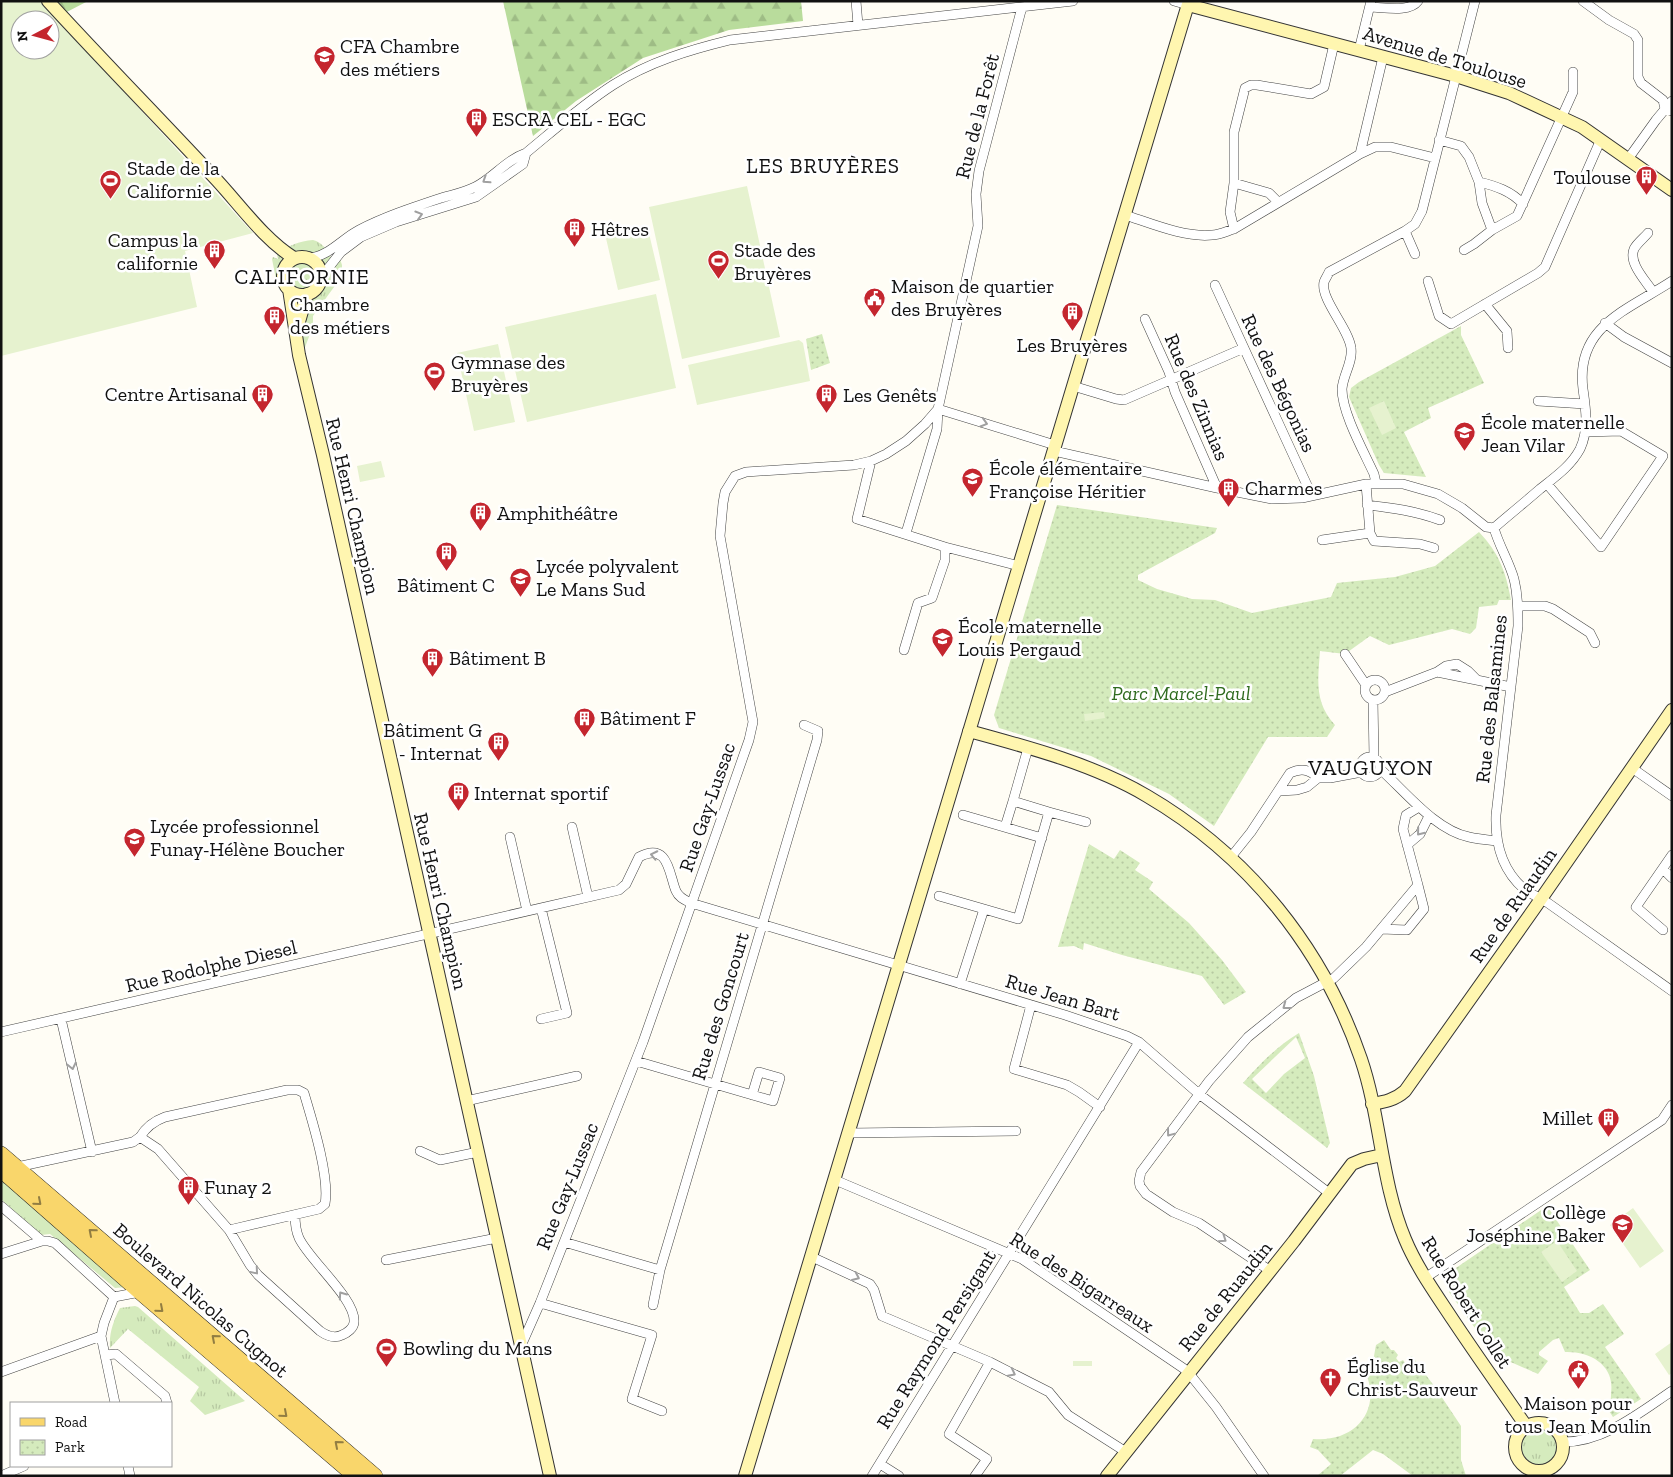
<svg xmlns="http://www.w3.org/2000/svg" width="1673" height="1477" font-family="'Zilla Slab',serif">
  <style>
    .grass { fill: url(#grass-tufts) }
    .forest { fill: url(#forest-firs) }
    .park { fill: url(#park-dots); fill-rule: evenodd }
    .pitch { fill: #e6f2cf; fill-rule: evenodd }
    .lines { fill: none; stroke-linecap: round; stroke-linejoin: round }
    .street-casing { stroke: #444; stroke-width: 10 }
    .secondary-casing { stroke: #333; stroke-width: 14 }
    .primary-casing { stroke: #222; stroke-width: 16 }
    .street { stroke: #fff; stroke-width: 9 }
    .secondary { stroke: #fff6b0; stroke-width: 12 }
    .primary { stroke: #f9d66b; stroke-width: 15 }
    .oneway { stroke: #a0a0a0 }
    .oneway2 { stroke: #917d42 }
    .labels { text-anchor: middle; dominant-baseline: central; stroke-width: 5; stroke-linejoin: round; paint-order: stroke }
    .poi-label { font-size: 20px; fill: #111; stroke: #fff; text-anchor: start }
    .street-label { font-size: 20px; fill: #111; stroke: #fff }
    .park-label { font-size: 20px; font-style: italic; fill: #2f6b1f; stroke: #fff }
    .neighbourhood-label { font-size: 21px; letter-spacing: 1px; fill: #111; stroke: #fff }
    .quarter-label { font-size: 22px; letter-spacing: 1px; fill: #111; stroke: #fff }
  </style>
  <defs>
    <pattern id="grass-tufts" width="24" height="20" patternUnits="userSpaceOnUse" patternTransform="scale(1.25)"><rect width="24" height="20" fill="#d5ebbd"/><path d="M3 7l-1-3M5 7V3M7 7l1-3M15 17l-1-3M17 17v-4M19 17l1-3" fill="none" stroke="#b6c8a1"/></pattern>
    <pattern id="forest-firs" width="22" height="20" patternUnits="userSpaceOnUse" patternTransform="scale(1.25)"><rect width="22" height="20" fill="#b9dc9c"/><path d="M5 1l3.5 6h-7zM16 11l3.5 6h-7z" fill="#9ebc85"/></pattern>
    <pattern id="park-dots" width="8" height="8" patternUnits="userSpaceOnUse" patternTransform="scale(1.25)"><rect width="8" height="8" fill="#d5ebbd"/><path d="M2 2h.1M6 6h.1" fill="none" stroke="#b6c8a1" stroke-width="1.8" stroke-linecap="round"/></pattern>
  </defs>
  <rect width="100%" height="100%" fill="#fffdf5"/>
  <path class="grass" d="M313,240C324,243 328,252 333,261L340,259L342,265V276L313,316V326L304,350L295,294L301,295L316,290C336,265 296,240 283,272L280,265L276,279L272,259L273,257L278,259L277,255C286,246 300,241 313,240Z
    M288 276a14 14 0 1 1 28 0a14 14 0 1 1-28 0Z
    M1,1178L127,1287L115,1288L50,1234L41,1235L1,1199Z
    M135,1306L138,1307L245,1401L205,1415L190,1401L199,1387L128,1329L110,1348C109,1333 113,1322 120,1308Z
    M1521 1445a20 20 0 1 1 40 0a20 20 0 1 1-40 0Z"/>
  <path class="forest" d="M48,1H88L61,15Z
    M503,1H801L803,21L729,30L643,58L576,101L533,136Z"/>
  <path class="park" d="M1461,326V335L1484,383L1428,408L1431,418L1404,432L1426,477L1384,473L1379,465L1349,397L1351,388L1359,382Z
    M822,334L830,363L811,370L806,339Z
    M1057,505L1217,528L1215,533L1138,575V580L1157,589L1192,599L1215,600L1252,613L1331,597L1337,583L1395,577L1435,566L1479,532C1499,553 1506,572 1511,600H1499L1497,605L1479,607L1476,628L1470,634L1452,629L1389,645L1370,636L1345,654L1320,651C1318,680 1314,702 1335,725L1327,737H1268L1214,826L1169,794L1091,756L999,728L994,715Z
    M1089,844L1114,859L1120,850L1140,863L1135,870L1153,882L1149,889L1189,923L1222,960L1246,992L1224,1005L1202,976L1122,955L1084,943L1083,950L1074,946L1058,947Z
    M1299,1033L1314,1076L1330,1143L1327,1148L1243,1083C1260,1064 1277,1046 1299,1033ZM1296,1037L1305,1058L1284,1074L1266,1093L1252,1079Z
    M1547,1206L1590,1270L1564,1287L1580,1313H1589L1603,1304L1624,1334L1605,1347L1641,1399L1613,1417L1607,1408C1611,1404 1611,1399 1611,1393C1615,1365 1590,1351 1565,1352L1559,1338L1553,1340L1539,1352V1355L1548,1361L1538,1374L1497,1356L1490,1349L1449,1292L1450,1272Z
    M1384,1340L1391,1350H1394L1398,1355L1396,1358L1399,1362L1403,1360L1406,1364L1410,1361L1408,1358L1412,1356L1437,1390L1461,1426V1460L1466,1476H1413L1383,1454L1373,1450L1340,1476H1317L1331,1464L1318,1450L1310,1447L1313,1439C1354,1443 1383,1411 1365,1371C1374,1367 1374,1354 1376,1345Z"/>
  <path class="pitch" d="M1,1H41L253,233L185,251L197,307L1,356ZM20,20H50V50H20Z
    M747,186L780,337L682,359L649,207Z
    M647,225L660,280L618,290L605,234Z
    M656,294L676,388L527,422L505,327Z
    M799,340L803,343L810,381L697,405L688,365Z
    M498,344L515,422L474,431L457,353Z
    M1384,401L1396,428L1382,435L1369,408Z
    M381,461L385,477L360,482L357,466Z
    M1104,712L1105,718L1085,721L1084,714Z
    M1633,1208L1664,1251L1640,1268L1610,1225Z
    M1557,1241L1577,1271L1562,1282L1541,1252Z
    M1672,1342V1373L1669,1375L1655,1354Z
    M1073,1361H1092V1366H1073Z"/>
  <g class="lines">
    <defs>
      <path id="street" d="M856,1L858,25
        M1174,1L1188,5
        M1583,1L1609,20L1634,34L1638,40V77L1641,83L1663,100L1665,109L1672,111
        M1370,7C1383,7 1409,13 1418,1
        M1359,50L1371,1
        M1439,140L1461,146L1469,157L1479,182L1482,203L1492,230
        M1360,154L1383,57
        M1628,159L1656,120L1672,101
        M1479,182C1496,186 1511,191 1523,204
        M1234,183L1269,193L1278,202
        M1125,215C1150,223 1185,238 1212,235C1220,235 1227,231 1234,229L1360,154L1375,147H1391L1435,158
        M1234,229L1230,212L1234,183V132L1245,88L1251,85H1257L1311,94L1324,87L1334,44
        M1405,231L1415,254
        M1648,233C1644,238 1637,243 1634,249C1628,263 1646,281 1653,292
        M1464,250L1474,244L1492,230L1517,216L1573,92V72
        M309,258C328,257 343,238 359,230C384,217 411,208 438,199C450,195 464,193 475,187C493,178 506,160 526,153C554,130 582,105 613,85C649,62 689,50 730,40L1073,1
        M322,276L341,252L361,237L396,222L476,197L523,164L526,153
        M1428,281L1439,316L1451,324L1538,273L1545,267L1601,139
        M1215,285L1312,496
        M1485,304L1507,331L1508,348
        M1145,319L1169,372L1175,392L1217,488
        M1605,323L1624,337L1672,363
        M1073,386L1116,399L1124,400L1244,348
        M1538,401L1585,404
        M938,409L1055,445
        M1054,451L1217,488L1272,499L1302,498L1366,484H1403L1438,494L1462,508L1486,527L1494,528
        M871,461L857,519L945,547V560L932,598L918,603L904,650
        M1376,483L1374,474C1364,452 1342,413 1342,389C1343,375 1353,362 1351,348C1349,329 1320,299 1324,282C1325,279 1328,275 1329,272L1405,231L1415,224L1422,211L1475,1
        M1366,484L1370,533
        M1547,484L1601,547L1663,456L1621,431L1585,432
        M1367,505C1393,508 1416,511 1440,520
        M1494,528C1499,546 1509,561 1514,579C1518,595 1518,610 1518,626L1496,815C1495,843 1502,870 1524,889C1531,894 1540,898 1548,903L1672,991
        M1494,528C1509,515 1525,502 1540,489C1555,477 1571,466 1580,449C1589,430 1586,410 1583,389C1575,326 1628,310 1672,281
        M906,533L937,429L938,409L978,226L976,194L979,171L1022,7
        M1322,540L1370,533L1374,541L1420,544L1434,548
        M945,547L1019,566
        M1518,606H1545L1553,609L1590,633L1595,643
        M1345,654L1366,685
        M1437,672L1511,687
        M1365 690a10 10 0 1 1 20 0a10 10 0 1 1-20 0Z
        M1385,692L1437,672L1446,666L1457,664L1468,671L1477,680
        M1373,700L1374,758
        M1360 767a10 10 0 1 1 20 0a10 10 0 1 1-20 0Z
        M1632,768L1672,796
        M1380,769C1405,791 1435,830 1469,837C1478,839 1488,840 1497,841
        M1280,791L1297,790L1307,787L1318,778H1330L1362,772
        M1049,812L1086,822
        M963,815L1042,838
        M572,827L588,897
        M1005,827L1013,801
        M510,837L527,911
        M1407,845L1420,834L1429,816
        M1231,857L1251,832L1290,773C1301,768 1309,769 1318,778
        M1663,869L1672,878
        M939,896L984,909
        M541,908L567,1013L541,1019
        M1381,929L1407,930L1424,909L1418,885
        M1663,930L1636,907L1672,855
        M960,984L984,909L1018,919L1049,812L1013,801L1028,748
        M1031,1005L1014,1069L1067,1085L1079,1092L1100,1107
        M61,1019L92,1152
        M1,1032L619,890L626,884L639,857C669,841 669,875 676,891C679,898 685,900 691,903L1065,1015L1127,1036L1139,1042L1199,1094L1329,1193
        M636,1061L773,1101L780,1078L759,1072L752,1095
        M466,1101L577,1076
        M849,1133L1016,1131
        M420,1151L440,1160L478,1152
        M17,1167L133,1142L140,1137L158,1149L229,1230L319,1209L325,1204C330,1177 312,1120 304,1093L298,1090H287L165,1117C154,1121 146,1127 140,1137
        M835,1180L1022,1259L1183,1368L1188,1372L1216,1407L1264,1476
        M1,1206L42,1241
        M229,1230L250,1265L258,1275L320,1331C327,1336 334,1339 342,1335C347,1333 354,1328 354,1322C356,1299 309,1260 299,1238C296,1231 295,1222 295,1215
        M564,1242L660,1270
        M1,1254L42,1241H48L55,1243L114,1297
        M812,1257L870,1284L874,1290L882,1316L990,1362L1049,1392L1068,1415L1126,1452
        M386,1260L497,1238
        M1269,1270L1199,1223L1173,1212L1146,1194L1140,1186L1139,1181L1141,1172L1209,1081L1248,1037L1296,998L1334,978L1366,947L1418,885L1403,829L1406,815L1419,807
        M1425,1278L1662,1120L1672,1105
        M114,1297L104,1323L101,1336L115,1403
        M114,1297L140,1292
        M540,1303L652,1335L632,1399L662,1411
        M653,1305L660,1270L817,740L818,731L804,725
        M521,1346L540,1303L643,1042L749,740L753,722L720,536L723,503L725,492L735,476L746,472L854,465L871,461L886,454L906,441L925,424L938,409
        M105,1355L116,1354L165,1396L167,1403
        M1,1372L101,1336
        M1563,1442C1604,1442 1639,1413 1672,1391
        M880,1464L899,1476
        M128,1466L130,1476
        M1,1476L24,1466
        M872,1476L1139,1042
        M975,1476L987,1459L949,1434L990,1362"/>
      <path id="secondary" d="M48,1C102,60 158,117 212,175C238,202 263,239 294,258
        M1188,5L1456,76L1509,93L1582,127L1672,190
        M283 276a19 19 0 1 1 38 0a19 19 0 1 1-38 0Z
        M289,289L299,355L323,455L550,1476
        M298,325L307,294
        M969,731C1028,747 1095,765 1147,796C1248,855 1323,948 1361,1059C1381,1118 1381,1182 1405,1239C1417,1268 1436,1294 1453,1320C1477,1356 1502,1391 1526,1426
        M1372,1104C1384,1102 1395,1100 1405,1091L1534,909L1672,710
        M1515 1447a24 24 0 1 1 48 0a24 24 0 1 1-48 0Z
        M745,1476L1189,1
        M1107,1476L1294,1241L1352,1164L1364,1159L1382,1155"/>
      <path id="primary" d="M1,1154L375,1476
        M1,1170L140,1292L355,1476"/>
    </defs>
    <use href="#street" class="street-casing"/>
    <use href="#secondary" class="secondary-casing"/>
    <use href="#primary" class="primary-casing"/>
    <use href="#street" class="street"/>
    <use href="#secondary" class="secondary"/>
    <use href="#primary" class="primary"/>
  </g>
  <defs><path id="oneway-chevron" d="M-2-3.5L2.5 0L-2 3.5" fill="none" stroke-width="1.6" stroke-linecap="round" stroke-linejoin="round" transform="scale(1.25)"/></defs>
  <g class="oneway">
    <use href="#oneway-chevron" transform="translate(486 180) rotate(147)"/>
    <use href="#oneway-chevron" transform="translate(419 215) rotate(-17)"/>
    <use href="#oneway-chevron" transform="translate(984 423) rotate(17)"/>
    <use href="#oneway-chevron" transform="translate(1420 832) rotate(129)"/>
    <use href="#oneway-chevron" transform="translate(654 855) rotate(-168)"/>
    <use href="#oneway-chevron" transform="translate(1286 1006) rotate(143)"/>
    <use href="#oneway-chevron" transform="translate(72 1066) rotate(77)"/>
    <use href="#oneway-chevron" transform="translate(1170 1133) rotate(127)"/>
    <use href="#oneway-chevron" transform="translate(1223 1239) rotate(34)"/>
    <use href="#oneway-chevron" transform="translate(255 1271) rotate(50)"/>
    <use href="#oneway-chevron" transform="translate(856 1277) rotate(25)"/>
    <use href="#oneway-chevron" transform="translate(342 1295) rotate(-125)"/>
    <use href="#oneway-chevron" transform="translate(1012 1373) rotate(27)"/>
  </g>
  <g class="oneway2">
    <use href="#oneway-chevron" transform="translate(38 1202) rotate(41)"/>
    <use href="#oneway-chevron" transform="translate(92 1232) rotate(-139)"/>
    <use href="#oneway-chevron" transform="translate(160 1309) rotate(41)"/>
    <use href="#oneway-chevron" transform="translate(215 1338) rotate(-139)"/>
    <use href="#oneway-chevron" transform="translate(284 1414) rotate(41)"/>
    <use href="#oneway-chevron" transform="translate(338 1444) rotate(-139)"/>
  </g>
  <defs>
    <symbol id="school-pin" viewBox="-11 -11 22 30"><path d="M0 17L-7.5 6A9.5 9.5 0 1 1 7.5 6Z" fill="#c4262e" stroke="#fff"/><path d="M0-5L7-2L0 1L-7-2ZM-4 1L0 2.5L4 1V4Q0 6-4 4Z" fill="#fff"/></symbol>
    <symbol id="building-pin" viewBox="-11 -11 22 30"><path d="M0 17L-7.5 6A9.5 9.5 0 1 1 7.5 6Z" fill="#c4262e" stroke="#fff"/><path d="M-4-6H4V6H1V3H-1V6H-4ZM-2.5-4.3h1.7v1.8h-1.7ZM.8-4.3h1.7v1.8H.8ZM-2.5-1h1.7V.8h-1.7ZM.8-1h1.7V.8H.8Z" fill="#fff"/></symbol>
    <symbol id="stadium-pin" viewBox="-11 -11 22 30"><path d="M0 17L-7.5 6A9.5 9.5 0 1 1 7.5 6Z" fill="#c4262e" stroke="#fff"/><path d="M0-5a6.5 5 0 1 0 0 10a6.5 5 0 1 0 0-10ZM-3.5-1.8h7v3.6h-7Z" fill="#fff"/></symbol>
    <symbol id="civic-pin" viewBox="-11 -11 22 30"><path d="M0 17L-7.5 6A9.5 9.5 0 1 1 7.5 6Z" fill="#c4262e" stroke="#fff"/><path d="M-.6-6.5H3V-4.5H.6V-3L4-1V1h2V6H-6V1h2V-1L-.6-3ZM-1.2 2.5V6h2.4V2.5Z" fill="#fff"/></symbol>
    <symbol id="church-pin" viewBox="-11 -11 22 30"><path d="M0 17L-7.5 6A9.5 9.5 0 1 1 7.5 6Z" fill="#c4262e" stroke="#fff"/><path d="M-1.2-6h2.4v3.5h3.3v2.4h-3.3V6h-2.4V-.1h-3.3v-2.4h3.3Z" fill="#fff"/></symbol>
  </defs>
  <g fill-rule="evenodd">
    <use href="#school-pin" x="312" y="44" width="25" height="34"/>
    <use href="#building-pin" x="464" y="106" width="25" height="34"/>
    <use href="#building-pin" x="1634" y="164" width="25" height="34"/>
    <use href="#stadium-pin" x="98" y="168" width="25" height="34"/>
    <use href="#building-pin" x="562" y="216" width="25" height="34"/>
    <use href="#building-pin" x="202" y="238" width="25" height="34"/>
    <use href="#stadium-pin" x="706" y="248" width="25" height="34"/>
    <use href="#civic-pin" x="862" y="286" width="25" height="34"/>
    <use href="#building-pin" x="1060" y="300" width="25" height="34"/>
    <use href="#building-pin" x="262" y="304" width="25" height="34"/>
    <use href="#stadium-pin" x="422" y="360" width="25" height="34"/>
    <use href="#building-pin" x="250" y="382" width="25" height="34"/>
    <use href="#building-pin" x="814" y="382" width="25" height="34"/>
    <use href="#school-pin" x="1452" y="420" width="25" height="34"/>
    <use href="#school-pin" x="960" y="466" width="25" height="34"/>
    <use href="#building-pin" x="1216" y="476" width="25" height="34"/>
    <use href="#building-pin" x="468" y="500" width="25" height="34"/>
    <use href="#building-pin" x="434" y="540" width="25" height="34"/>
    <use href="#school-pin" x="508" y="566" width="25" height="34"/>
    <use href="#school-pin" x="930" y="626" width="25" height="34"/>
    <use href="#building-pin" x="420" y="646" width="25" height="34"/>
    <use href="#building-pin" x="572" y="706" width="25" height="34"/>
    <use href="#building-pin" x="486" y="730" width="25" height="34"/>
    <use href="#building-pin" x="446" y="780" width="25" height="34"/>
    <use href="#school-pin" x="122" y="826" width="25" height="34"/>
    <use href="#building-pin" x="1596" y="1106" width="25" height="34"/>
    <use href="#building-pin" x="176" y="1174" width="25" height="34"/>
    <use href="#school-pin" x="1610" y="1212" width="25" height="34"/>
    <use href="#stadium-pin" x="374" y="1336" width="25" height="34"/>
    <use href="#civic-pin" x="1566" y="1358" width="25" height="34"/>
    <use href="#church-pin" x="1318" y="1366" width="25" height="34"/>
  </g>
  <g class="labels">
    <g class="poi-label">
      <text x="340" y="46">CFA Chambre<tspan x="340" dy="23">des métiers</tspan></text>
      <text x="492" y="119">ESCRA CEL - EGC</text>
      <text x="127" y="168">Stade de la<tspan x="127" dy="23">Californie</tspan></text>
      <text x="1631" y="177" text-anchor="end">Toulouse</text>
      <text x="591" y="229">Hêtres</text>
      <text x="198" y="240" text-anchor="end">Campus la<tspan x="198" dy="23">californie</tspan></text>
      <text x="734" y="250">Stade des<tspan x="734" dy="23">Bruyères</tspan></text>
      <text x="891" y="286">Maison de quartier<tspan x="891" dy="23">des Bruyères</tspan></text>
      <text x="290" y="304">Chambre<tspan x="290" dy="23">des métiers</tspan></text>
      <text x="1072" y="345" text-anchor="middle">Les Bruyères</text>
      <text x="451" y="362">Gymnase des<tspan x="451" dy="23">Bruyères</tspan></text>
      <text x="247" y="394" text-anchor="end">Centre Artisanal</text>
      <text x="843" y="395">Les Genêts</text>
      <text x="1481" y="422">École maternelle<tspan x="1481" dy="23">Jean Vilar</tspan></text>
      <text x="989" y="468">École élémentaire<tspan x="989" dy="23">Françoise Héritier</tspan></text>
      <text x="1245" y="488">Charmes</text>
      <text x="497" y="513">Amphithéâtre</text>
      <text x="536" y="566">Lycée polyvalent<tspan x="536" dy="23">Le Mans Sud</tspan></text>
      <text x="446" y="585" text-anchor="middle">Bâtiment C</text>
      <text x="958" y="626">École maternelle<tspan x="958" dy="23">Louis Pergaud</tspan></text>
      <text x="449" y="658">Bâtiment B</text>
      <text x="600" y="718">Bâtiment F</text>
      <text x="482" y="730" text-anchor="end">Bâtiment G<tspan x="482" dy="23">- Internat</tspan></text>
      <text x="474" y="793">Internat sportif</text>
      <text x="150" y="826">Lycée professionnel<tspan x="150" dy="23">Funay-Hélène Boucher</tspan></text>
      <text x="1593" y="1118" text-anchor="end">Millet</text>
      <text x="204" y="1187">Funay 2</text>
      <text x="1606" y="1212" text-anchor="end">Collège<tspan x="1606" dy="23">Joséphine Baker</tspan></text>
      <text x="403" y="1348">Bowling du Mans</text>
      <text x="1347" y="1366">Église du<tspan x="1347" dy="23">Christ-Sauveur</tspan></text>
      <text x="1578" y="1403" text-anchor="middle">Maison pour<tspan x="1578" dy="23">tous Jean Moulin</tspan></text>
    </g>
    <g class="street-label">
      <text transform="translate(1445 57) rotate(17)">Avenue de Toulouse</text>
      <text transform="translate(977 116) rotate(-76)">Rue de la Forêt</text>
      <text transform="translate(1279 383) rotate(65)">Rue des Bégonias</text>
      <text transform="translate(1197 397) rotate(67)">Rue des Zinnias</text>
      <text transform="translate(353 506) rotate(77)">Rue Henri Champion</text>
      <text transform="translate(1491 699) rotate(-84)">Rue des Balsamines</text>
      <text transform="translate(707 807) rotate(-71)">Rue Gay-Lussac</text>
      <text transform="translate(441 901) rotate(77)">Rue Henri Champion</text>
      <text transform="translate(1513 905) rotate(-55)">Rue de Ruaudin</text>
      <text transform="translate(211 966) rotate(-13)">Rue Rodolphe Diesel</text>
      <text transform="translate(1063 997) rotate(17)">Rue Jean Bart</text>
      <text transform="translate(720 1006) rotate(-73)">Rue des Goncourt</text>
      <text transform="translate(567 1186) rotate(-68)">Rue Gay-Lussac</text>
      <text transform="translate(1082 1282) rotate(33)">Rue des Bigarreaux</text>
      <text transform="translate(1225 1296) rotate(-51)">Rue de Ruaudin</text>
      <text transform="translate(201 1300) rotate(41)">Boulevard Nicolas Cugnot</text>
      <text transform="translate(1467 1302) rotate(58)">Rue Robert Collet</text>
      <text transform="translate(936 1339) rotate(-58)">Rue Raymond Persigant</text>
    </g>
    <g class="park-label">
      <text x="1181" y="693">Parc Marcel-Paul</text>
    </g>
    <g class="neighbourhood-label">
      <text x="823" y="165">LES BRUYÈRES</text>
    </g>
    <g class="quarter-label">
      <text x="302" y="276">CALIFORNIE</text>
      <text x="1371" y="767">VAUGUYON</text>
    </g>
  </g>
  <rect width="1673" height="1477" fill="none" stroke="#111111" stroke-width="5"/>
  <rect x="10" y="1402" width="162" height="65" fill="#ffffff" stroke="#a0a0a0"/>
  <rect x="20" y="1418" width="25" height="8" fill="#f9d66b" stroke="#a0a0a0"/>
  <text x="55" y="1427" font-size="15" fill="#111111">Road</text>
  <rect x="20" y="1440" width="25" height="15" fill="url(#park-dots)" stroke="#a0a0a0"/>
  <text x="55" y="1452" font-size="15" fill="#111111">Park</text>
  <g transform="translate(35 35) rotate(264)"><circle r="24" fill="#ffffff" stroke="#a0a0a0"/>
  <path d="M0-4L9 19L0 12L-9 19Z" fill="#c4262e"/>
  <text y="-8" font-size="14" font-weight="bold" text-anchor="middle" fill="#111111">N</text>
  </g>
</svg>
